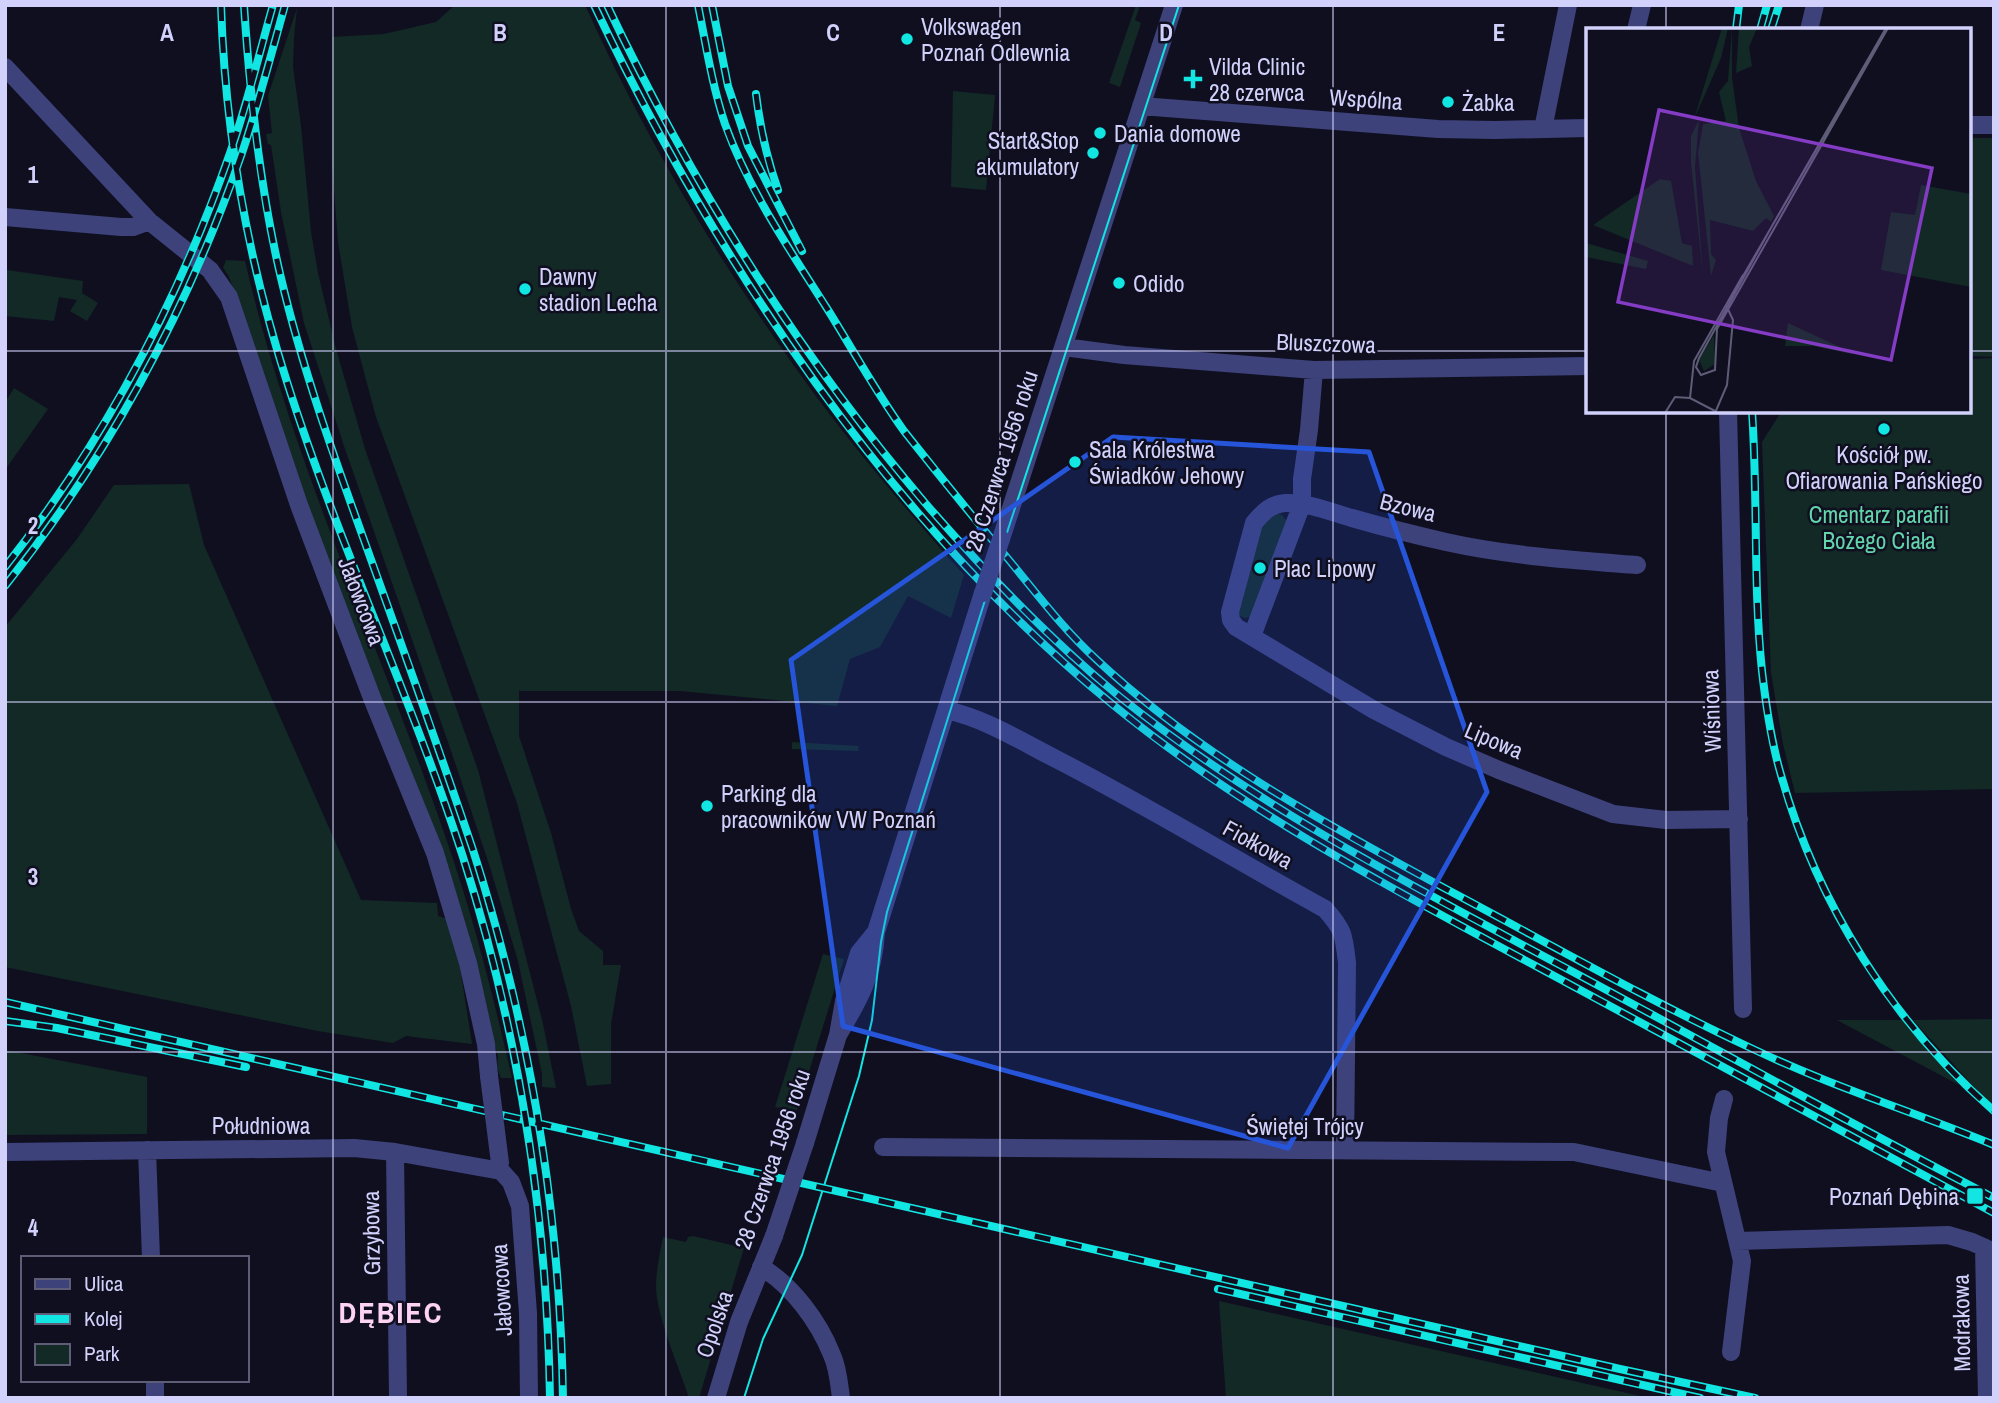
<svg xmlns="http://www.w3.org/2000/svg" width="1999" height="1403" font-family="'Archivo Narrow',sans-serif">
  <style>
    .green { fill: #122926 }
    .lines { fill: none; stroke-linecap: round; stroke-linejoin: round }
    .minor { stroke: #3d427b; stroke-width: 18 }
    .tram { stroke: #12e6e2; stroke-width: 2 }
    .rail-casing { stroke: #12e6e2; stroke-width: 8 }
    .rail { stroke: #100f20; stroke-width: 5; stroke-dasharray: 16; stroke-linecap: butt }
    .minor-bridge { stroke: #3d427b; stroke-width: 18 }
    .marked { fill: #2655da; fill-opacity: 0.2; stroke: #2655da; stroke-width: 5; stroke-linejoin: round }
    .grid { fill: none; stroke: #d1d1fb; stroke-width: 2; stroke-opacity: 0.55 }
    .poi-dot { fill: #12e6e2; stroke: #100f20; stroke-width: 2.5 }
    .labels { text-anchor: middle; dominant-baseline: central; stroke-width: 5; stroke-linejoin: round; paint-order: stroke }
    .poi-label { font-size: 23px; fill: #d1d1fb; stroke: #100f20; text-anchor: start }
    .street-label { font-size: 23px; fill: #d1d1fb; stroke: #100f20 }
    .park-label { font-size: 23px; fill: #63d5ab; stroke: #100f20 }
    .district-label { font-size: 30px; font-weight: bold; letter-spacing: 2px; fill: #fcd3f2; stroke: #100f20 }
    .inset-road { fill: none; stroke: #5d5d78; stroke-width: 2 }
    .view { fill: #843cc5; fill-opacity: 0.15; stroke: #843cc5; stroke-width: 3.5 }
    .inset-edge { fill: none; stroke: #d1d1fb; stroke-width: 3.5 }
    .grid-label { font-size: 23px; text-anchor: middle; font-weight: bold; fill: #d1d1fb; stroke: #100f20; stroke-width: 5; stroke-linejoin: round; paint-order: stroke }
  </style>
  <rect width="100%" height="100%" fill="#100f20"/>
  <path class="green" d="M455,5H585C640,127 708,244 785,353C839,431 901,504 964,575L951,618L908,596L880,647L850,659L837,706L680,691H519V736L551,833L571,909L579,931L603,951V965H621L611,1024V1084L587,1086L571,1006L517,803L376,417L352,327L338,242L332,164V37L384,34L436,22Z
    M1136,5H1140L1135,20L1141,23L1120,87L1109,83Z
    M297,8L294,37L293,67L301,126L311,232L318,273L336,349L365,449L478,770L543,1024L556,1088L542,1087V1074L518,961L489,864L448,742L345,449L304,323L281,212L271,145L268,144L266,134L272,133L268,96Z
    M953,91L995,95L986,190L951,187Z
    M1969,138H1994V357L1969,356Z
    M226,260L245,261C292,467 386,658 453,859C477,931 495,1004 512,1078H501L497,1068L498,1056L321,544L238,299L228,275L223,268Z
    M7,270L83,281L82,293L98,303L87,321L70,311L77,300L59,297L54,321L5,316Z
    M1994,358V789L1795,793L1783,744L1771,673L1762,442L1782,411H1969V359Z
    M14,388L48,409L5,470V403Z
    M189,484L204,545L361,900L437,903L438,916L448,919L459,961L472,1044L406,1036L393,1043L318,1031L5,967V627L77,539L114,485Z
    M1276,513L1282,515L1287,521L1252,617L1244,618L1237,614L1257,530Z
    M792,742L859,746L858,751L792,749Z
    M823,954L844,959L797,1110L775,1107Z
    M1994,1019V1104L1986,1100L1913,1020Z
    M1837,1020H1902L1959,1085Z
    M5,1050L147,1077V1134L5,1135Z
    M693,1236L744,1248L699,1398H689C679,1367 657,1318 656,1287C656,1270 660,1254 663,1237L686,1242L688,1237Z
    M1219,1301L1649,1398H1226Z"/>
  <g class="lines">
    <path class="minor" d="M1636,30L1642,5
      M1809,30L1815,5
      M5,67L149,221L210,270L229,297L299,505L372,698L435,853L468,963L486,1044L489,1076
      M1141,106L1438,129L1495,130L1588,128
      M1969,125H1994
      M1543,129L1568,5
      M5,217L121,227H133L149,221
      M1064,347L1124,355L1314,370L1588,366
      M1728,411L1743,1009
      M1001,539L1174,5
      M1637,565C1573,560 1509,556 1446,542C1415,535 1383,527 1352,518C1331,512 1307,502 1285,503C1271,504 1263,512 1254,523L1230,612L1231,620L1236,627L1374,710L1446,747L1499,770L1613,814L1666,820L1739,819
      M1252,636L1302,504V479L1309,430L1314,370
      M946,710C987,719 1022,742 1058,760C1149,807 1236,860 1325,909C1344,930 1344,936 1347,963L1345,1150
      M838,1035C859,1000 874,974 876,932L983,593
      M1724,1099L1719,1118L1716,1152L1742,1261L1731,1352
      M805,1143L838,1035L844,1001L859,953L876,932
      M883,1147L1574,1152L1723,1183
      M147,1150L151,1258
      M5,1152L354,1148L395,1152L501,1171L511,1182L520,1206L528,1313L529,1398
      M395,1152L398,1398
      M1738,1241L1948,1235L1972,1242L1994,1252
      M1984,1247L1987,1398
      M761,1267C792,1285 819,1322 832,1355C838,1368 839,1383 841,1398
      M155,1380V1398
      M716,1398L739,1322L774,1236"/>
    <path class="tram" d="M744,1398L763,1339L802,1255L859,1076L872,1020L881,942L887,912L986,597L1179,5"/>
    <defs>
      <path id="rail" d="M221,5C225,133 248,260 287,382C338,543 411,696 463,857C519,1033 547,1213 550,1398
        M244,5C250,97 260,189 281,278C302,367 333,454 364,540C401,643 438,746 473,850C530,1028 560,1211 563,1398
        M594,5C716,262 890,522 1112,704C1240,809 1387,886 1532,964C1686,1047 1840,1130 1994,1213
        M607,5C692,184 797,353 926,504C986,573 1049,639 1120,697C1255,805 1409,884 1562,966C1706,1043 1849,1123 1994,1198
        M698,5C706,45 712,85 725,124C749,191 790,250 828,310C853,350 876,392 904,431C938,474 973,517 1009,560C1037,594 1064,630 1097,660C1199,755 1324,823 1446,889C1548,943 1648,1000 1753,1049C1831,1086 1914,1112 1994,1145
        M712,5L728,86L748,146L802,251
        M1736,30L1739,5
        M1760,30L1767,5
        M1771,30L1779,5
        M756,94C760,127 767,159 778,190
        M1752,411C1758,497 1753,585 1762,671C1766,706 1771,741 1781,775C1817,904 1893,1023 1994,1111
        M5,567C103,443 178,302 230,153C247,105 259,54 273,5
        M5,586C108,456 188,310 242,153C258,105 271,55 285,5
        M5,1002L1620,1369L1755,1398
        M5,1021L57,1028L246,1067
        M1218,1289L1700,1398"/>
    </defs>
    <use href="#rail" class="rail-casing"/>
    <use href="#rail" class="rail"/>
    <path class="minor-bridge" d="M983,593L1001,539
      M489,1076L500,1163
      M774,1236L805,1143"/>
  </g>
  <path class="marked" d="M1113,437L1369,452L1487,792L1288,1148L843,1026L791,660Z"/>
  <path class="grid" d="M333,5V1398M666,5V1398M1000,5V1398M1333,5V1398M1666,5V30M5,351H1588M1969,351H1994M1666,411V1398M5,702H1994M5,1052H1994"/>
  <g class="poi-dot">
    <circle cx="907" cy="39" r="7"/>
    <path d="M1189.5 68.5h7v7h7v7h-7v7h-7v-7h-7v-7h7z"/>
    <circle cx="1448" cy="102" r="7"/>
    <circle cx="1100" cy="133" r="7"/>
    <circle cx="1093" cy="153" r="7"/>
    <circle cx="1119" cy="283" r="7"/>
    <circle cx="525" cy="289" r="7"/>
    <circle cx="1884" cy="429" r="7"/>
    <circle cx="1075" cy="462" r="7"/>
    <circle cx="1260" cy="568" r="7"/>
    <circle cx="707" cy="806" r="7"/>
    <rect x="1966" y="1187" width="18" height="18" rx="3.5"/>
  </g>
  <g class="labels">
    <g class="poi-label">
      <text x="921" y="26">Volkswagen<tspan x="921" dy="26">Poznań Odlewnia</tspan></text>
      <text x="1209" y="66">Vilda Clinic<tspan x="1209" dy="26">28 czerwca</tspan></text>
      <text x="1462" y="102">Żabka</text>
      <text x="1114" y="133">Dania domowe</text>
      <text x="1079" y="140" text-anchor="end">Start&amp;Stop<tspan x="1079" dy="26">akumulatory</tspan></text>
      <text x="539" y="276">Dawny<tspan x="539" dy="26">stadion Lecha</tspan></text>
      <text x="1133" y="283">Odido</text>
      <text x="1089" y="449">Sala Królestwa<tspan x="1089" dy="26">Świadków Jehowy</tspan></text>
      <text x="1884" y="454" text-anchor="middle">Kościół pw.<tspan x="1884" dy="26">Ofiarowania Pańskiego</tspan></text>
      <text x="1274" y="568">Plac Lipowy</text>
      <text x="721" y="793">Parking dla<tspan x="721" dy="26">pracowników VW Poznań</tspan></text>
      <text x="1959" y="1196" text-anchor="end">Poznań Dębina</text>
    </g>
    <g class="street-label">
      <text transform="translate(1366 99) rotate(4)">Wspólna</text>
      <text transform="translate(1326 343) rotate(2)">Bluszczowa</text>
      <text transform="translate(1001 461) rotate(-72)">28 Czerwca 1956 roku</text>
      <text transform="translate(1408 507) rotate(14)">Bzowa</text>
      <text transform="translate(362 601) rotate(69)">Jałowcowa</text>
      <text transform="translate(1711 711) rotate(-92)">Wiśniowa</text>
      <text transform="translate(1494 740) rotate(23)">Lipowa</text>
      <text transform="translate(1258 844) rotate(29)">Fiołkowa</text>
      <text x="261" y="1125">Południowa</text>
      <text x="1305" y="1126">Świętej Trójcy</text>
      <text transform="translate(772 1159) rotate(-71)">28 Czerwca 1956 roku</text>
      <text transform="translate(371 1233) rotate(-91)">Grzybowa</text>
      <text transform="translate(501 1290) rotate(-93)">Jałowcowa</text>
      <text transform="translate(1961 1323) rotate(-91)">Modrakowa</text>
      <text transform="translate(714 1324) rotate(-71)">Opolska</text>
    </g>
    <g class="park-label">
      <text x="1879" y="514">Cmentarz parafii<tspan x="1879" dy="26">Bożego Ciała</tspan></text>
    </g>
    <g class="district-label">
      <text x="391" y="1312">DĘBIEC</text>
    </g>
  </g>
  <g transform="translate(1586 28)">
    <rect width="385" height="385" fill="#100f20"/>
    <path d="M136,0H142L135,30L108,91ZM146,0V50L153,100L170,153L188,188L185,194L180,190L167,203L124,192L125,226L130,232L125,248L112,125L117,96L140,93L133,64L142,53ZM153,0H171L163,19L166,38L150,45ZM113,92L109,139L117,247L105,135V108ZM74,151L85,153L96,215L106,218L107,238L7,197ZM335,157L385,166V259L295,242L305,184L329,187ZM0,215L62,233L60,241L0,229ZM202,295L267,325L266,326L227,318H199ZM128,307L129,336L118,343L113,332Z" fill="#122926"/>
    <path class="inset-road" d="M300,0L186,198L113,330L110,339L115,347L129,342L131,301L302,0M157,248L301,0M104,370L108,333L157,247M79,385L89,369L104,370L129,383M129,385L141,357L147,292L140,277"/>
    <path class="view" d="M73,82L346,140L305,332L32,274Z"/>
    <rect width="385" height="385" class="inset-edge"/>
  </g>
  <g class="grid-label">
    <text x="167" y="41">A</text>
    <text x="500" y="41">B</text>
    <text x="833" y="41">C</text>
    <text x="1166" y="41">D</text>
    <text x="1499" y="41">E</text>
    <text x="33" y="183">1</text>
    <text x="33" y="534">2</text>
    <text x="33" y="885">3</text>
    <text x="33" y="1236">4</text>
  </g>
  <rect width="1999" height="1403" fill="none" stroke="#d1d1fb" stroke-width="14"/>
  <rect x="21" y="1256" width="228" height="126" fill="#100f20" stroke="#5d5d78" stroke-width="2"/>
  <rect x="35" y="1279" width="35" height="10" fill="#3d427b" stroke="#5d5d78" stroke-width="2"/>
  <text x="84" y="1291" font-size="21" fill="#d1d1fb">Ulica</text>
  <rect x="35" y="1314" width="35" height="10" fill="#12e6e2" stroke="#5d5d78" stroke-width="2"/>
  <text x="84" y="1326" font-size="21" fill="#d1d1fb">Kolej</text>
  <rect x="35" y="1344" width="35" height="21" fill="#122926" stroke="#5d5d78" stroke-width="2"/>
  <text x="84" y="1361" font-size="21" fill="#d1d1fb">Park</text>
</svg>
